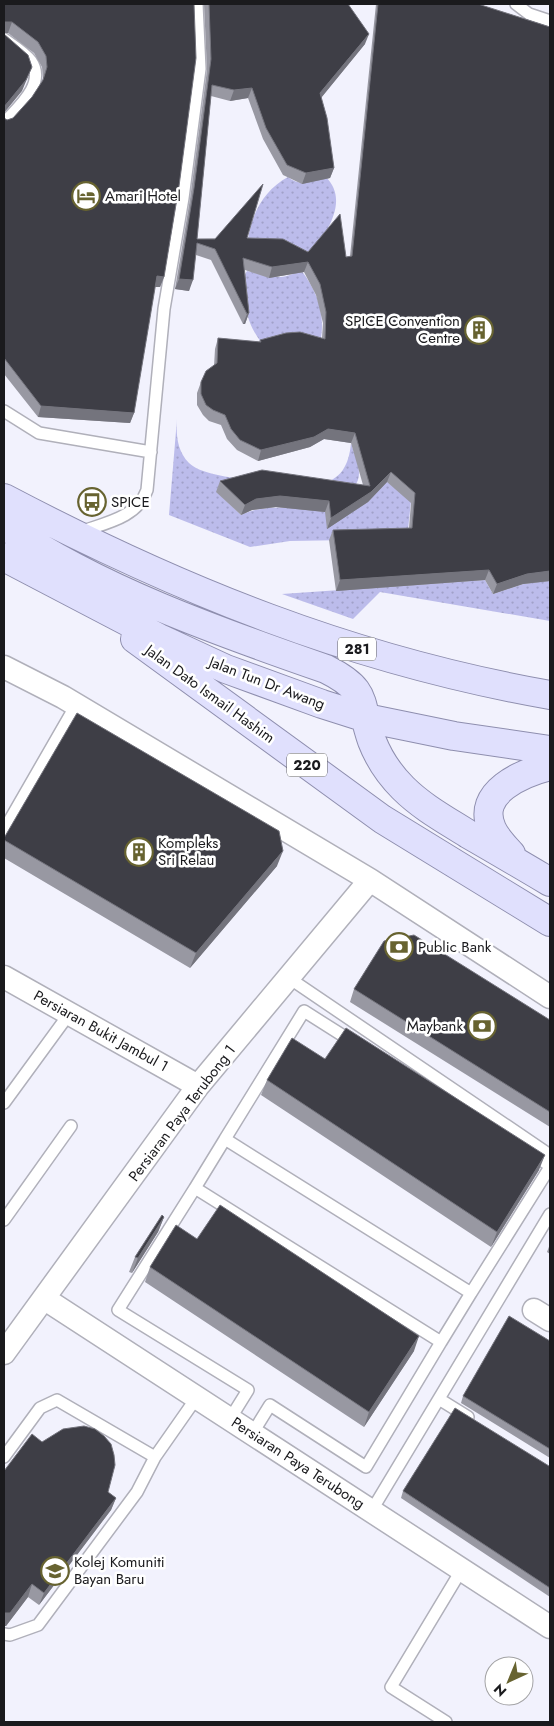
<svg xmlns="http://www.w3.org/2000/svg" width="554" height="1726" font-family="Jost,sans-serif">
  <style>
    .park { fill: url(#park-dots) }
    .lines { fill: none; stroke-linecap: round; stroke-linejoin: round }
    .lane-casing { stroke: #b0b0ba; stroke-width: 14 }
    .street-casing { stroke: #b0b0ba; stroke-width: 25 }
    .primary-casing { stroke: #8e8eae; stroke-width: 30 }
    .lane { stroke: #fff; stroke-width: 11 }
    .street { stroke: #fff; stroke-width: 22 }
    .primary { stroke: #e0e0fd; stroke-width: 28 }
    .wall { fill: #9898a2 }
    .shaded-wall { fill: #74747d }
    .building { fill: #3e3e46; stroke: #74747d }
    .labels { text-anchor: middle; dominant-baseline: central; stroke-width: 5; stroke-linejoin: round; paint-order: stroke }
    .shield { fill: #fff; stroke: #5f5f61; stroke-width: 1 }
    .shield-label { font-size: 14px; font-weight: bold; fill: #1a1a1d }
    .poi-label { font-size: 15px; fill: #1a1a1d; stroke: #fff; text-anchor: start }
    .street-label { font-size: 15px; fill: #1a1a1d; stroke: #fff }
  </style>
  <defs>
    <pattern id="park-dots" width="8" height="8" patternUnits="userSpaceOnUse" patternTransform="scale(1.25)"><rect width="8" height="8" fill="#bcbceb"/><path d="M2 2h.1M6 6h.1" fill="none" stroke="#a1a1c9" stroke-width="1.8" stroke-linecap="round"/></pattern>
  </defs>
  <rect width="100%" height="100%" fill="#f2f2fd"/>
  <path class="park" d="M325,176C350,200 327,231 312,254L248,239C252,213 264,190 288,177C301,187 311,182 325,176Z
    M301,270C318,292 326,316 320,343L266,348C245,324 245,307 244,276L247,271C269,275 278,283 301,270Z
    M177,419C176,435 177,451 189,463C208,482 290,482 318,484C341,481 349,465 351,443C355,457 365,474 354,487L220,495L241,515C271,501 306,510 337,513L380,476L411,501L407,539L290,541L250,547L169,515Z
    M485,580L493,594L523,584L550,580V621L380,592L353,619L282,594Z"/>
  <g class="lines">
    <defs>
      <path id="lane" d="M516,4L529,14L550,21
        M4,39C12,45 24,52 31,61C47,84 17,108 4,123
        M4,411L39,433L151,452
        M80,532C105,523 137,518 147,490L164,309L183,198L200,69L197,4
        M4,830L76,705
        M289,978L550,1155
        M4,1103L69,1014
        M225,1139L304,1011L353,1042
        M530,1153L550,1166
        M195,1188L225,1139L471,1293L441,1342
        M4,1220L71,1126
        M471,1293L550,1167
        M439,1399L468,1417
        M230,1419L248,1390L118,1310L195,1188L441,1342L366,1467L270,1405L252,1434
        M4,1457L40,1408L57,1400L155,1457
        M372,1510L550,1214
        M4,1634L10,1635L38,1625L137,1492L155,1457L197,1397
        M446,1722L391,1687L462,1569"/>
      <path id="street" d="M4,667L63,697L370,880L550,997
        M4,977L198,1086
        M45,1299L550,1627
        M534,1310L550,1320
        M4,1353L198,1086L370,880"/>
      <path id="primary" d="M4,498C181,591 352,660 550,695
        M4,525C98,589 219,632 326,669C370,691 358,702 372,741C379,759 390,775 403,788C422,807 446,820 468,834C496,850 523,866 550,882
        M4,557L159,638L226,669L322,704L366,718L454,736L550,750
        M135,639L382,819L550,922
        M511,854C504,846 496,838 492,829C475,792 523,773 550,766"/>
    </defs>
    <use href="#lane" class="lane-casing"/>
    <use href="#street" class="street-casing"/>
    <use href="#primary" class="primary-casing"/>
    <use href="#lane" class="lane"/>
    <use href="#street" class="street"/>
    <use href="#primary" class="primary"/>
  </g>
  <path class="wall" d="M4,4H194L164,277L160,287H155L134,413L130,423L38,417L4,374V118L7,120L13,118L32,97L42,82L43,78L42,67L34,53L8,33H4Z
    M204,4H348L365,44L321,98L334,168L330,178L302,184L283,175L263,139L248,98L230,101L211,96L197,239L247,238L308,252L346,257L350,256L376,4H478L550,27V581L523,584L493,594L485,580L336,591L329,540L333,530L409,528L411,503L387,482L368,502L327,529L325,512L276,507L252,510L241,515L216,492L220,481L363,485L351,443L324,439L310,447L258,461L237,450L227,439L221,425L209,421L203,415L197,405V393L201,382L214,366L215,349L218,338L259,342L260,340L322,338L323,323L316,295L304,272L269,278L245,270L249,313L245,324H243L211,260L196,255L189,291L175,289L190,199L207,70Z
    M4,838L277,866L190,968L4,858Z
    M354,989L550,1020V1127L350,1002Z
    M325,1059L539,1170L491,1247L261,1095L267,1080Z
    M164,1217L158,1232L132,1273L129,1272L135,1257Z
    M197,1239L414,1351L364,1427L145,1282L150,1267Z
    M550,1244V1254L547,1252Z
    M550,1341V1458L461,1403L463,1396Z
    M549,1466H550V1597L401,1498L403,1491Z
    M4,1471L108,1492L116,1498L111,1510L39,1605L28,1597L6,1626H4Z"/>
  <path class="shaded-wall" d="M4,22H12L8,33H4Z
    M369,34L365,44L316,104L320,93Z
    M32,67L22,91L4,113V107Z
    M252,88L248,98L230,101L234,90Z
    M334,168L330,178L302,184L306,173Z
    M308,262L304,272L269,278L272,267Z
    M157,276L164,277L160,287H153Z
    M179,279L193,280L189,291L175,289Z
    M249,313L245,324H243L247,314Z
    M41,406L134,413L130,423L38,417Z
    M328,429L355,433L351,443L324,439L310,447L258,461L261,450Z
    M391,472L387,482L368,502L327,529L331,518Z
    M280,496L329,501L325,512L276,507L252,510L241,515L245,505L256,499Z
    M489,570L485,580L336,591L340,580Z
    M550,571V581L523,584L493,594L497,584L527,574Z
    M283,851L277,866L190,968L196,953Z
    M545,1155L539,1170L491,1247L497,1232Z
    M164,1217L158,1232L132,1273L138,1258Z
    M419,1336L414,1351L364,1427L369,1412Z
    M116,1498L111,1510L39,1605L44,1593Z
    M32,1584L28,1597L6,1626H4V1613Z"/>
  <path class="building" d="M4,4H194L196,58L179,186L164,277L157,276L134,413L41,406L4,358V118L7,120L13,118L32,97L43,80L47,67L46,56L38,42L12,22H4V23Z
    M209,4H348L369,34L320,93L327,118L334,168L306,173L287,165L266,128L252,88L234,90L212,85L197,239H215L263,184L247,238L283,239L308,252L340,214L346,257L352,256L378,4H478L550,27V571L527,574L497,584L489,570L340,580L333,530L412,528L415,493L391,472L371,492L331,518L329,501L280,496L256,499L245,505L220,481L262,470L370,486L355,433L328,429L314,437L261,450L240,440L231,429L225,415L213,410L206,405L201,394V382L206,371L217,363L218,338L261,342L260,340L286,333L300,332L325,339L326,312L320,284L308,262L272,267L243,258L249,313L247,314L215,249L197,243L193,280L179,279L194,188L211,59Z
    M4,34L28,55L32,67L26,80L4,107Z
    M77,713L279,831L283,851L196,953L4,840V838Z
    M414,935L550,1020V1112L354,989L384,941Z
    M346,1028L545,1155L497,1232L267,1080L292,1038L325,1059Z
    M220,1205L419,1336L369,1412L150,1267L176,1225L197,1239Z
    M162,1215L164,1217L138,1258L135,1257Z
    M509,1316L550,1341V1449L463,1396Z
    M455,1408L549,1466H550V1588L403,1491Z
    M84,1426L95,1429L104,1436L111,1444L114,1455L115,1465L108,1492L116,1498L44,1593L32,1584L10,1613H4V1471L32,1434L42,1442L63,1429Z"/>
  <defs>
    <symbol id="hotel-ring" viewBox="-11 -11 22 22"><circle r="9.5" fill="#fff" stroke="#676330" stroke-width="1.5"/><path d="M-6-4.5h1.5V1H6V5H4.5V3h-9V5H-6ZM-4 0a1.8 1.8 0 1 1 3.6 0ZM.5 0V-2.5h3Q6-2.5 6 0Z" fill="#676330"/></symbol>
    <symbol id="building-ring" viewBox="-11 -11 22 22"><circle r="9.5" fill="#fff" stroke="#676330" stroke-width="1.5"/><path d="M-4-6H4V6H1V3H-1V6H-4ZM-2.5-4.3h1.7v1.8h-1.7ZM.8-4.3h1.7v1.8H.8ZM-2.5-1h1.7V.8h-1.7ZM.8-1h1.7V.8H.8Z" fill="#676330"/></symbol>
    <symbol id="bus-ring" viewBox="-11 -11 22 22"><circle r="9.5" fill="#fff" stroke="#676330" stroke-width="1.5"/><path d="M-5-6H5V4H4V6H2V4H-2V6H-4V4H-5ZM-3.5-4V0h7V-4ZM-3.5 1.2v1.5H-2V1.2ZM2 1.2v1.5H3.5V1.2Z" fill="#676330"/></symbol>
    <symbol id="bank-ring" viewBox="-11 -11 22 22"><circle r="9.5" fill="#fff" stroke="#676330" stroke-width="1.5"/><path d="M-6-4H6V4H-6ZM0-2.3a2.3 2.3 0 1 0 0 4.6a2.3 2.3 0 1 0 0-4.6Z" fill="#676330"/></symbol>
    <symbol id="university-ring" viewBox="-11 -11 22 22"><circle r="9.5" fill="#fff" stroke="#676330" stroke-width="1.5"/><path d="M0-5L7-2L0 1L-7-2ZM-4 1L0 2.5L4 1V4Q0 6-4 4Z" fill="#676330"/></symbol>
  </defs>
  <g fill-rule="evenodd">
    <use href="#hotel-ring" x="70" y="180" width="32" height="32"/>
    <use href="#building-ring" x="463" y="314" width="32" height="32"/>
    <use href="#bus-ring" x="76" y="486" width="32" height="32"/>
    <use href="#building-ring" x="123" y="836" width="32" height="32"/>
    <use href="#bank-ring" x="383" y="931" width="32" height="32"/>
    <use href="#bank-ring" x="466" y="1010" width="32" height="32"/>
    <use href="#university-ring" x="39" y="1555" width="32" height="32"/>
  </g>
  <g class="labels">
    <g class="shield">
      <rect x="338" y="637.5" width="38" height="23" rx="4"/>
      <rect x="287" y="753.5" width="40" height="23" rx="4"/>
    </g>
    <g class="shield-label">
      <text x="357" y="649">281</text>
      <text x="307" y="765">220</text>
    </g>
    <g class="poi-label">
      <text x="105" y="196">Amari Hotel</text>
      <text x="460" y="321" text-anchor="end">SPICE Convention<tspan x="460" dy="17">Centre</tspan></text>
      <text x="111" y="502">SPICE</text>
      <text x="158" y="843">Kompleks<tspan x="158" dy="17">Sri Relau</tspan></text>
      <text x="418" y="947">Public Bank</text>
      <text x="463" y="1026" text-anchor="end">Maybank</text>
      <text x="74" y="1562">Kolej Komuniti<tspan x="74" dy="17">Bayan Baru</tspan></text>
    </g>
    <g class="street-label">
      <text transform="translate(267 683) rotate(21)">Jalan Tun Dr Awang</text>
      <text transform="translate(210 694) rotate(36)">Jalan Dato Ismail Hashim</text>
      <text transform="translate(101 1031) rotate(29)">Persiaran Bukit Jambul 1</text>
      <text transform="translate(182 1113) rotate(-53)">Persiaran Paya Terubong 1</text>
      <text transform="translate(298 1463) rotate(33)">Persiaran Paya Terubong</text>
    </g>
  </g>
  <rect width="554" height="1726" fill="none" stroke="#1a1a1d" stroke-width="10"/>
  <g transform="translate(509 1681) rotate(224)"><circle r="24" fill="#ffffff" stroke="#a3a3a5"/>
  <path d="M0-4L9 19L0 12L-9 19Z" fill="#676330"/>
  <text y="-8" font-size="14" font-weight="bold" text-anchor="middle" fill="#1a1a1d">N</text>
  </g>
</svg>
